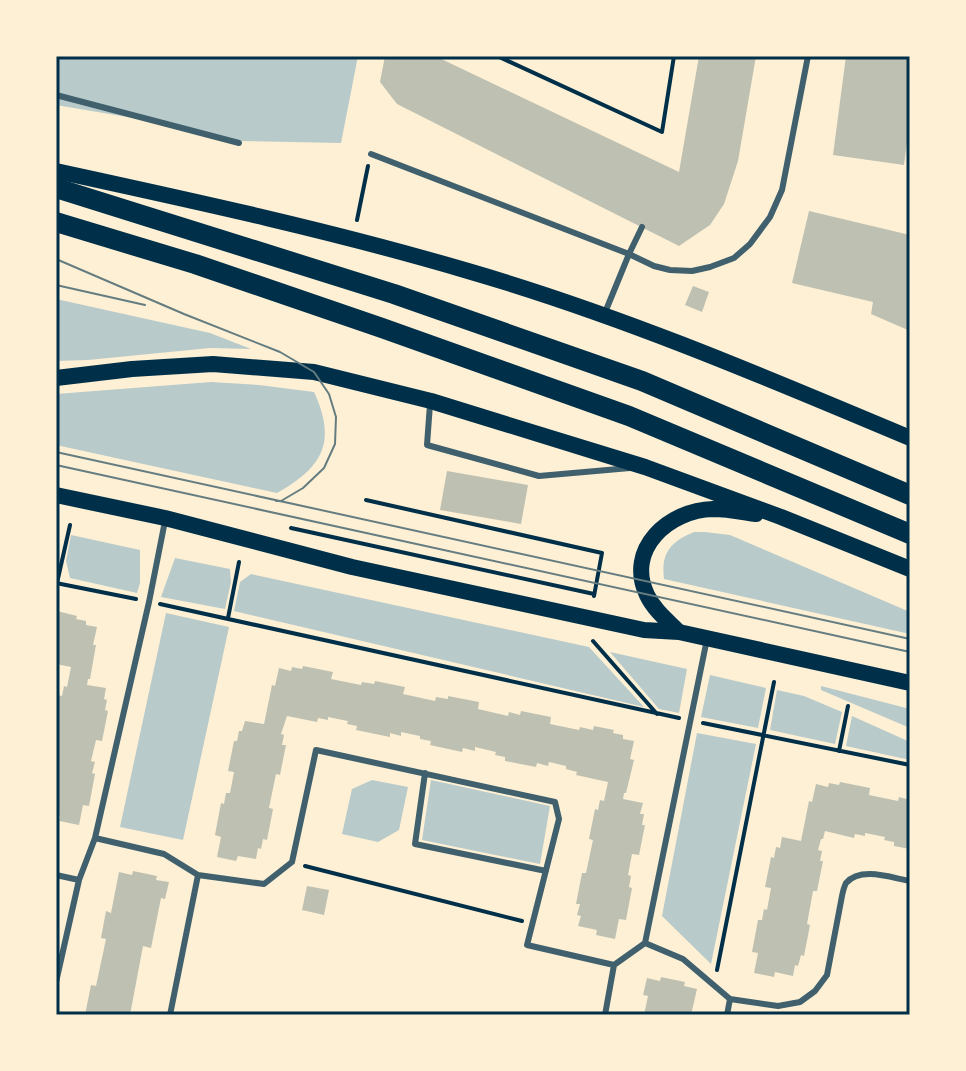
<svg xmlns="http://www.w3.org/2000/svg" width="966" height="1071" font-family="Overpass,sans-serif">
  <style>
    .green { fill: #b9caca }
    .building { fill: #bec0b2 }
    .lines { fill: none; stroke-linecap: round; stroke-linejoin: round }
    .path { stroke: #003049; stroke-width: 4 }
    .service { stroke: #3f606c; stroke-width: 6 }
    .secondary { stroke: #003049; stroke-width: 16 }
    .primary { stroke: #003049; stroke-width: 20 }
    .tram { stroke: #657d81; stroke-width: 2 }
    .neatline { fill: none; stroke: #003049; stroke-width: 3 }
  </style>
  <rect width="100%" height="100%" fill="#fdf0d5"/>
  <path class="green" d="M56,56H358L341,143L242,141L133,118L56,105Z
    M56,299L210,333L251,349L210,348L88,360L56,361Z
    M211,382L259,385L314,392C337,442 323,467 277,493L56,445V394Z
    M694,532H705L730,535L910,612V634L664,579C661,553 670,542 694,532Z
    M71,535L140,550V583L137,593L70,578L66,561Z
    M175,558L230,569L231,582L225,609L161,597Z
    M251,574L589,647L644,707L234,611L240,582Z
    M166,613L229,627L183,840L120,827Z
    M610,652L687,669L679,713L659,709Z
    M710,675L766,688L758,728L701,717Z
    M821,686L910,709V728L821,690Z
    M777,690L804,696L842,712L835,744L770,730Z
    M852,716L910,742V760L846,746Z
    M697,733L756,744L711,964L662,916Z
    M372,780L408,787L399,830L378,842L342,834L352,789Z
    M431,780L550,806L540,864L422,840Z"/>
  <path class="building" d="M385,56H435L679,172L699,56H756L738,161L724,204L710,225L679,246L397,104L380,82Z
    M846,56H910V119L904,165L833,155Z
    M809,211L910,235V331L871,314L873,302L792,283Z
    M693,286L709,292L702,312L685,305Z
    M447,471L528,485L521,524L440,510Z
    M57,611L77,616L76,619L86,621V625L97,627L93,645H96L90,679H88L87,685L106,688L104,699L107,700L105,710L108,711L102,741L96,740L91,761L95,762L92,773L95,774L89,806L83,805L79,825L59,821L60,816L56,815V708L58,695L62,696L64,686L67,687L71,667L56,664Z
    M303,666L333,672L331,679L361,685L362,682L374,684L375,681L405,687L403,694L435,701L436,697L448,699V696L479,702L478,709L508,716L509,712L520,715L521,711L551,717L550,724L579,730L580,727L593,730L594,726L614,730L613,733L623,735V739L634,741L630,759L634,760L626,793H624L623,799L643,803L640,814H644L642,825H645L639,855L632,854L628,875L631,876L629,887L632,888L626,920L619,919L615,939L596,935L597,930L578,926L581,916L577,915L580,904H576L582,873H586L593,840L589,839L595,809L598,810L600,800L604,801L608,782L576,775L577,772L566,769V766L549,762L548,766L537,763L536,767L505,761V757L495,755L496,752L475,747V751L463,748L462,752L430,745L431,741L420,739V736L401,732V736L390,733V737L356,730L357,726L347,724L348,721L328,717V720L318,718L317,722L287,716L281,734L284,735L282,745H286L280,775L276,774L269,808L273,809L267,840L263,839L261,849L258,848L256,859L238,856L236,861L217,857L221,837L215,835L221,803L224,804L226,793H230L234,772L228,771L234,741H237L239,731H242L245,721L264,724L272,685L275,686L279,668L291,671L292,667L302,669Z
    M840,782L870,788L869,795L898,801L899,797L910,800V849L894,846V842L884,840L885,837L865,833V836L855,834L854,838L825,831L823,839H821L818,850L822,851L820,861H823L817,891H813L807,924L810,925L804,956L801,955L798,966L795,965L793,976L775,972L774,977L754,973L758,953L752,952L758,920H762L764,909L767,910L771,888L765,887L771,857L774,858L776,847L780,848L782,837L801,841L809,801L812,802L816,784L828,787L829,783L839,785Z
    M133,871L157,876L156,880L169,882L165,899L161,898L151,948L143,946L130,1015H85L91,985L96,986L106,939L101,938L106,911L111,913L119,872L132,875Z
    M307,886L329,890L324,915L302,910Z
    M661,977L685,982L684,986L697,989L691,1015H644L648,996L643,995L647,978L660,981Z"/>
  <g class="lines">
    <path class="path" d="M497,56L662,132L674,56
      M357,220L368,166
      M366,500L602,553L594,596
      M291,528L594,594
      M56,583L136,599
      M57,583L70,525
      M160,604L679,718
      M228,618L239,562
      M593,641L657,714
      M703,723L910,765
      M839,751L848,706
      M305,866L522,921
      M717,970L774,682"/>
    <path class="service" d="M56,95L239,143
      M371,154L629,254L642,227
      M604,315L629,254L654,266L670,270L692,271L710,267L734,258L750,244L770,217L782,190L808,56
      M430,404L427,445L539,476L630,468
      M707,639L645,943L683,959L730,999L727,1015
      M425,773L415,844L546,871
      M95,838L164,854L198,875L170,1015
      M56,875L79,880L95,838L149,602L165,521
      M198,875L264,884L292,862L316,750L555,802L559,819L527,945L614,965
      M56,982L79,880
      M730,999L778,1006L800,1002L815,991L827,975L842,896C843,891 844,887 846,883C861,866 892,878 910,881
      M605,1015L614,965L645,943"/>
    <path class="secondary" d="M56,171C194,201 333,231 468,271C620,315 765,377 910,438
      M56,378L132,369L213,364L314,372L431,401L645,467L781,517L910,569
      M56,495L165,518L352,567L644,630L679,632L910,683
      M679,632C668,621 654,610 647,595C625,549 669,510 713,509C727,509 742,512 756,514"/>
    <path class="primary" d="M56,188L394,294L642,381L910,495
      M56,222L195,264L382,328L629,416L910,534"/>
    <path class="tram" d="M56,259L184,314L280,352L314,372L329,394L336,417L335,444L324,468L303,488L281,501H276
      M56,285L145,305
      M56,452L910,639
      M56,465L910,652"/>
  </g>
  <rect width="966" height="1071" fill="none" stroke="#fdf0d5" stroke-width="116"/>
  <rect x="58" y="58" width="850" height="955" class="neatline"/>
</svg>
